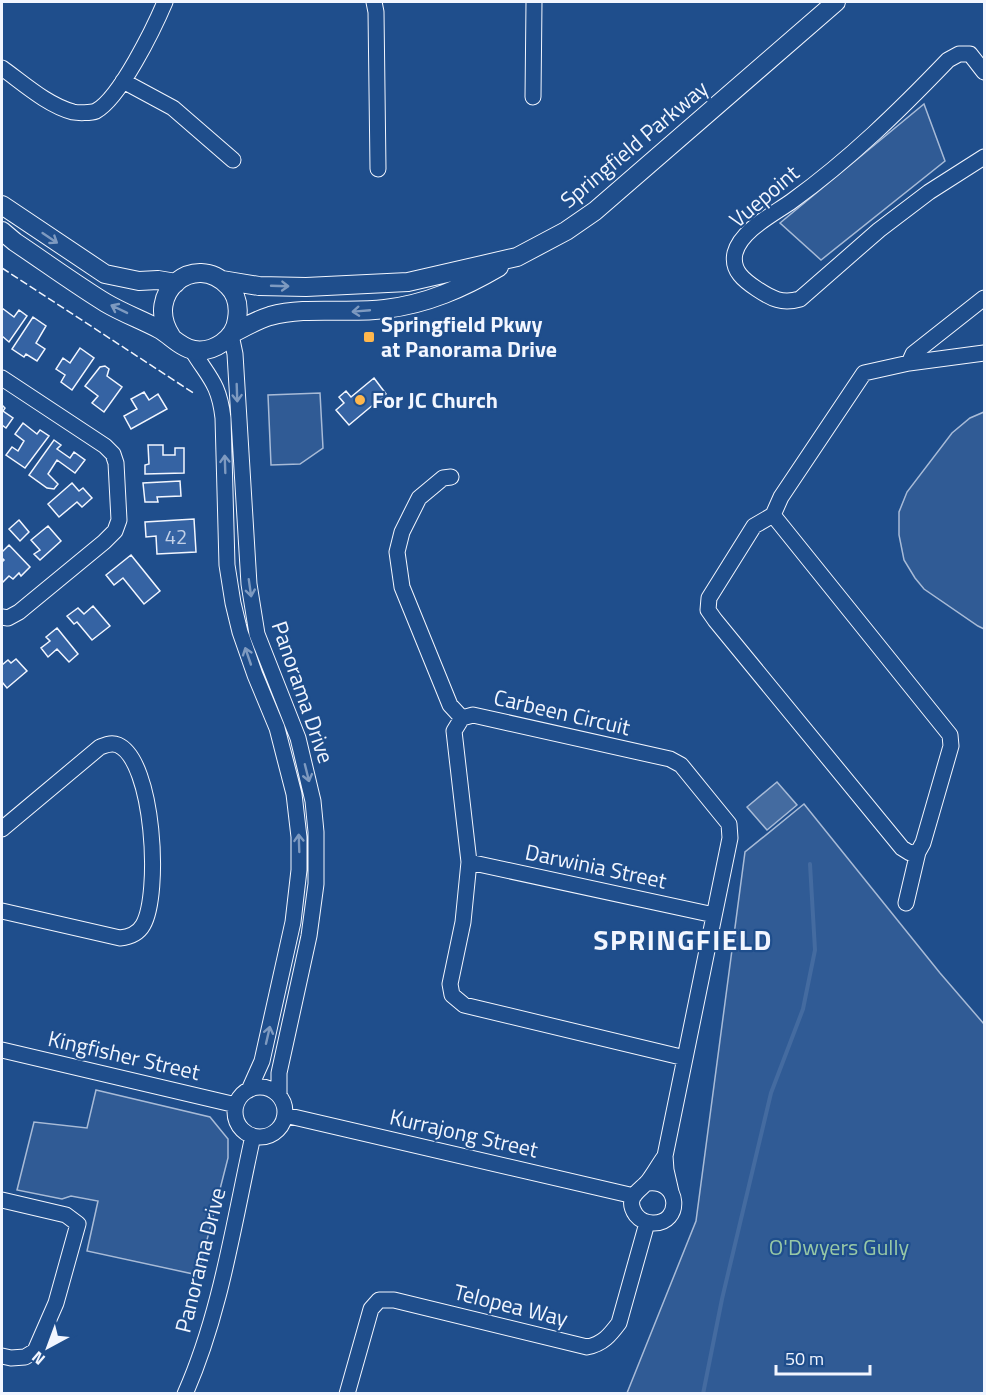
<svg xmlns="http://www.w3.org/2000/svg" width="986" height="1395" font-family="'Titillium Web',sans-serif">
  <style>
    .built { fill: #305b95; stroke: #a8bbd7; stroke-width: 1.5 }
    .water { fill: #446ba0; stroke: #a8bbd7; stroke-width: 1.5 }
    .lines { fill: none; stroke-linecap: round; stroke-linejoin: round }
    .stream { stroke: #446ba0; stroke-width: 4 }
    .building { fill: #3563a3; stroke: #f2f6ff; stroke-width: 1.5 }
    .minor-casing { stroke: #f2f6ff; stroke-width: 17 }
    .major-casing { stroke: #f2f6ff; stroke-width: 20 }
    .minor { stroke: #1f4e8c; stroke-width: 15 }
    .major { stroke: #1f4e8c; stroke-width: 18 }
    .fence { stroke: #f2f6ff; stroke-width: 1.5; stroke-dasharray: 8 3; stroke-linecap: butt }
    .oneway { stroke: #7e9ac0 }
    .poi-dot { fill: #ffb74d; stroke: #1f4e8c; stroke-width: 2 }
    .labels { text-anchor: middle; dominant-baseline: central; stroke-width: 4.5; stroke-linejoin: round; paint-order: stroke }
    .number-label { font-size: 20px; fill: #c3d1e8 }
    .street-label { font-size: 22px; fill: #f2f6ff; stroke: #1f4e8c }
    .poi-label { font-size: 22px; font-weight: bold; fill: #f2f6ff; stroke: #1f4e8c; text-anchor: start }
    .park-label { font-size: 22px; fill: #97c8a6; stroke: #1f4e8c }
    .district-label { font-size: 28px; font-weight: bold; letter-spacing: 1.5px; fill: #f2f6ff; stroke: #1f4e8c }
  </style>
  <rect width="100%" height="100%" fill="#1f4e8c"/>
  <path class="built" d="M924,104L945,161L821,260L780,223Z
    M320,393L323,448L300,464L271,465L268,395Z
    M984,412V629L978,626L924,589L915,578L904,560L899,535V512L907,492L952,433L970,418Z
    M804,804L940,973L984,1024V1393H627L696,1221L745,852Z
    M96,1090L210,1117L228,1139V1158L198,1275L87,1251L98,1201L71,1196L62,1199L17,1190L34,1122L87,1128Z"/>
  <path class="water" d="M777,782L797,805L767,830L747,807Z"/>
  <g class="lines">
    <path class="stream" d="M703,1394L722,1299L771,1093L803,1009L815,950L810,864"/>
  </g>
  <path class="building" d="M2,308L14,317L19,310L27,316L9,342L2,336Z
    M33,317L46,326L36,343L45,349L37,361L26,354L24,357L12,349Z
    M80,348L94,358L72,390L61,382L65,375L56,369L63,358L70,363Z
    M105,366L109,369L107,376L122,387L104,412L92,403L98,396L85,386L100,367Z
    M374,378L386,394L349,425L336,410L344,403L339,397L346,391L351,397Z
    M144,392L149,400L158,394L167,409L131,429L124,416L137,409L131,399Z
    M2,405L5,408L3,411L13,418L6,428L2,425Z
    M23,423L37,434L40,430L49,436L25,468L6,455L12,447L18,451L24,441L15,434Z
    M54,440L61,445L57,449L70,458L74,452L85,460L75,473L57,460L48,474L58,484L54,489L47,488L29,475Z
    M148,445H163V455H175V448H184V473L145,474V465L149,464Z
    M180,481L181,496L157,497L158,502H145L143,483Z
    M72,483L79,491L83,488L92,498L82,507L77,502L59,517L48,504Z
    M194,519L196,552L157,554L156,536L146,537L145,522Z
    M19,520L29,532L20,541L9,529Z
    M48,526L61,541L40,560L34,554L40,550L31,540Z
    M9,545L30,567L21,576L19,573L13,579L9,576L2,583V562L4,560L2,558V552Z
    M131,555L160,591L144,604L123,578L114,585L106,575Z
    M93,606L110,626L92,640L77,622L74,624L67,616L78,608L84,614Z
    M57,628L78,654L69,662L57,649L48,657L41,648L50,641L46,637Z
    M16,659L27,671L7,688L2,682V665L8,660L11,663Z"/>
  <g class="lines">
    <defs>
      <path id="minor" d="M374,2L376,12L378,169
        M2,68C23,83 47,105 73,112C78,113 91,113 96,111C120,98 154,28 165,2
        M984,72L970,54H959L948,60C899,111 850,159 792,201C774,214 741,230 735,253C731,271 745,281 757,289C772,299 782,304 800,299L879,230L929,192L984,157
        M123,81L173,108L233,160
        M533,97L534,2
        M231,335L235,354L249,584L257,634L298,738L313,801L316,832V884L309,936L279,1073V1096
        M192,350C209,378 219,383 223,418L227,565L233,603L240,632L255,675L277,728L294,794L299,837V870L293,922L262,1061L249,1090
        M909,363L913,354L984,298
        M2,378L105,446L113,454L116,463L119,520L115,531L104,542L19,612L8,618L2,617
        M451,477L443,478L419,498L402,532L397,552L402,587L450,705L462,718
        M773,515L950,735L951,746L923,843L918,852L910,853L902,848L715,620L708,610L709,598L754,526L773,515L781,497L864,373L909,363L984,353
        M2,829L100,747C106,745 111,742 118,745C154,761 161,894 143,925C138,934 129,937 120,938L2,911
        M469,862L714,915
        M906,903L918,852
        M2,1050L236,1105
        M235 1112a25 25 0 1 1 50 0a25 25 0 1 1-50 0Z
        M285,1115L634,1196
        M648,1183C681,1179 682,1224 653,1223C646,1223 640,1220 636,1215C623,1196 642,1190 649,1180C655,1172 659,1164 665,1156
        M671,1192L666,1170L665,1156L730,838L729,824L681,765L670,759L473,715L462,718L454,731L469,862L463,922L450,984L452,995L464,1005L685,1058
        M2,1200L66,1215L78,1224L56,1303L35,1351L25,1357L11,1358L2,1356
        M185,1394C221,1313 234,1221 253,1136
        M347,1394L371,1309L379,1300H394L587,1347C603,1344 610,1335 619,1323L647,1223"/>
      <path id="major" d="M2,205L105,274L139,281L158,280L176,283
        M2,231L15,242C45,262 75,284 106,303C123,313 142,320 159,329C170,335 181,348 194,350C213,353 235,339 237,319C239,307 237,295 228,286C195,251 143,293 171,336
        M222,280L259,286L306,287L408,282L517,257L566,231L595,211L836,2
        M233,333C245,327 257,320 270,316C307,306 347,314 385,309C427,304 463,288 499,267"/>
    </defs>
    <use href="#minor" class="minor-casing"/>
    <use href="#major" class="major-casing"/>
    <use href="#minor" class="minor"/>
    <use href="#major" class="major"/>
    <path class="fence" d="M2,268L195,394"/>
  </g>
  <defs><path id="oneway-shaft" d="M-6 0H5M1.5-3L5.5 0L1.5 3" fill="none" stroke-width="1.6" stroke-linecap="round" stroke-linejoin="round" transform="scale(1.5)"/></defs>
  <g class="oneway">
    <use href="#oneway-shaft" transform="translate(50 238) rotate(34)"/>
    <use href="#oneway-shaft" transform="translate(280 286) rotate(2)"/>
    <use href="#oneway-shaft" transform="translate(119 309) rotate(-154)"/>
    <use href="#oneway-shaft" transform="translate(361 311) rotate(175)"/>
    <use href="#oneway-shaft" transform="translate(237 393) rotate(88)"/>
    <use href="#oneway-shaft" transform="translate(225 464) rotate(-92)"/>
    <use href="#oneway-shaft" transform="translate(250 588) rotate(82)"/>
    <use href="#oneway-shaft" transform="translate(248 656) rotate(-109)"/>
    <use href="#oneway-shaft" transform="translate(307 773) rotate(76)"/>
    <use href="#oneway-shaft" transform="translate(299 843) rotate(-92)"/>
    <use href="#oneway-shaft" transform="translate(268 1035) rotate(-77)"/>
  </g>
  <g class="poi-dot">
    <rect x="363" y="331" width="12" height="12" rx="3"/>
    <circle cx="360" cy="400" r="6"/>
  </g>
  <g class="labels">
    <g class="number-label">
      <text x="176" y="536">42</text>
    </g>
    <g class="street-label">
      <text transform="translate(634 144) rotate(-40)">Springfield Parkway</text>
      <text transform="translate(764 196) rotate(-40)">Vuepoint</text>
      <text transform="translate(303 692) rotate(71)">Panorama Drive</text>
      <text transform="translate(562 712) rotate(13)">Carbeen Circuit</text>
      <text transform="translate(596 866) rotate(12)">Darwinia Street</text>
      <text transform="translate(124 1055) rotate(13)">Kingfisher Street</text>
      <text transform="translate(464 1133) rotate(13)">Kurrajong Street</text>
      <text transform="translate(200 1260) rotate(-76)">Panorama Drive</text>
      <text transform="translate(511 1305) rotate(14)">Telopea Way</text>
    </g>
    <g class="poi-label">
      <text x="381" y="324">Springfield Pkwy<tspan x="381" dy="25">at Panorama Drive</tspan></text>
      <text x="372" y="400">For JC Church</text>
    </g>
    <g class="park-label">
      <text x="839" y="1247">O'Dwyers Gully</text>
    </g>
    <g class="district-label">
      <text x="683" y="939">SPRINGFIELD</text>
    </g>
  </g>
  <rect width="986" height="1395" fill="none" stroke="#f2f6ff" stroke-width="6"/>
  <g transform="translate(48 1347) rotate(221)" stroke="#1f4e8c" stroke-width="4.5" paint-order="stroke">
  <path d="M0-4.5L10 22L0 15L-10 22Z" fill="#f2f6ff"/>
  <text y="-9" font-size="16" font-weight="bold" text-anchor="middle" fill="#f2f6ff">N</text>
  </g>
  <path d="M776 1365v9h94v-9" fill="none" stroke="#f2f6ff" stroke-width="3"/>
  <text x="785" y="1365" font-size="18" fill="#f2f6ff" stroke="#1f4e8c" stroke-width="4.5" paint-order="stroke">50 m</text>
</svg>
